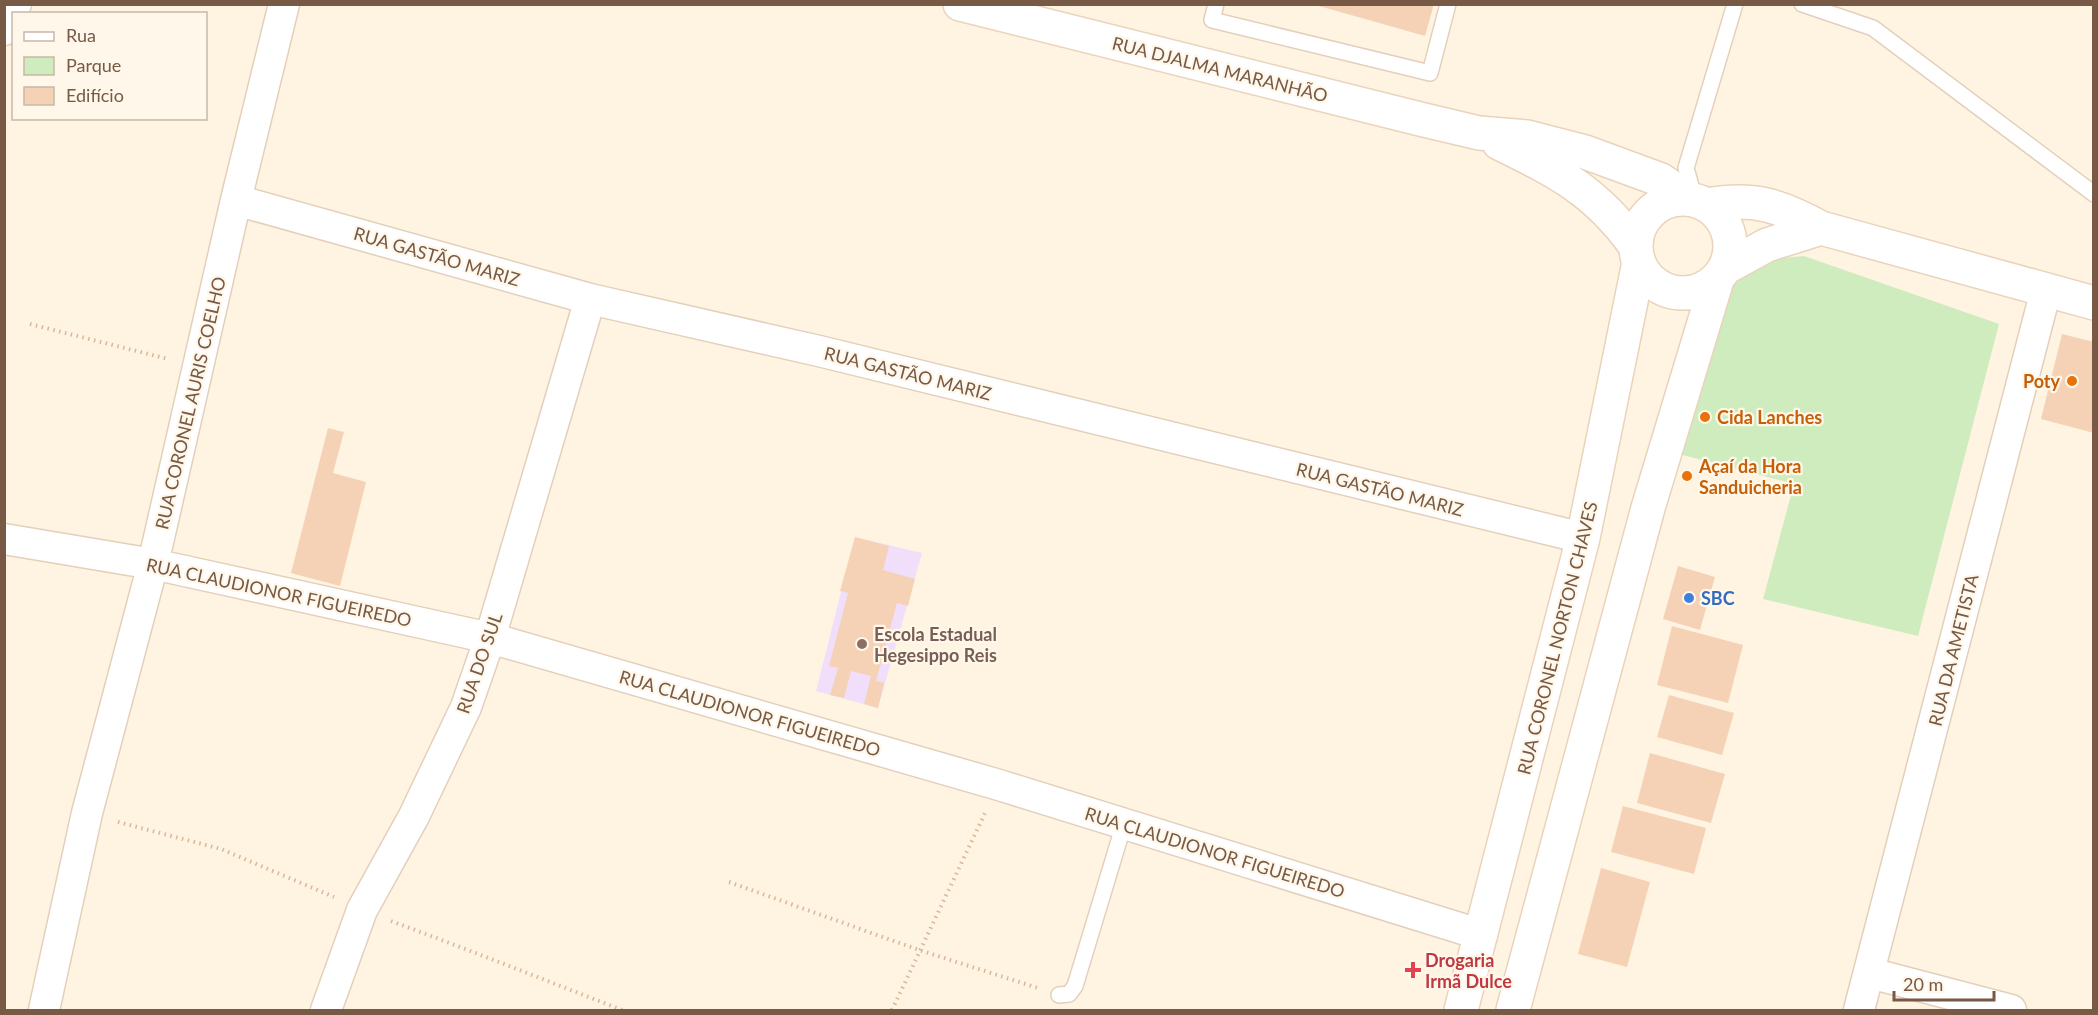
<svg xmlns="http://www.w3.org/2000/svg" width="2098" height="1015" font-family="Lato,sans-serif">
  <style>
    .education { fill: #f1defa }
    .green { fill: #cfecbe }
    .building { fill: #f5d2b6 }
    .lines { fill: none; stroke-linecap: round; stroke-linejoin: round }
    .service-casing { stroke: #e3d0bc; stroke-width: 18 }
    .minor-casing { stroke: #e3d0bc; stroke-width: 33 }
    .secondary-casing { stroke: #ead3bc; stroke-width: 36 }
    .path { stroke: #dab69a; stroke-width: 4; stroke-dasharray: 1.5 4.5; stroke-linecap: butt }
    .service { stroke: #fff; stroke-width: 15 }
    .minor { stroke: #fff; stroke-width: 30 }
    .secondary { stroke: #fff; stroke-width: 33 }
    .food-dot { fill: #e8710a; stroke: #fff7e9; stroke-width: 2 }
    .shop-dot { fill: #3f7fe0; stroke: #fff7e9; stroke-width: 2 }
    .education-dot { fill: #8d6e63; stroke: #fff7e9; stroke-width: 2 }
    .health-dot { fill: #e0444e; stroke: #fff7e9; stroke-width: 2 }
    .labels { text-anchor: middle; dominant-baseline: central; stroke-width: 4.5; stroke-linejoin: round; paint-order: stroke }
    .street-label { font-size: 18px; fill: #775946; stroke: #fff7e9 }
    .food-label { font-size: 18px; font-weight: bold; fill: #c56008; stroke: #fff7e9; text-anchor: start }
    .shop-label { font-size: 18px; font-weight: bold; fill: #366cbe; stroke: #fff7e9; text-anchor: start }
    .education-label { font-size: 18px; font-weight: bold; fill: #785e54; stroke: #fff7e9; text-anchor: start }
    .health-label { font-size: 18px; font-weight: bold; fill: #be3a42; stroke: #fff7e9; text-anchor: start }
  </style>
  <rect width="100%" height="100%" fill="#fef4e1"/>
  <path class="education" d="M855,537L922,553L878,708L816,691Z"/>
  <path class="green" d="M1804,256L1999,324L1918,636L1763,599L1794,484L1667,451L1714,289L1762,260Z"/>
  <path class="building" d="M1312,4H1434L1425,36Z
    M2062,334L2094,342V433L2041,419Z
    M328,428L344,432L333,473L366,482L340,586L291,573Z
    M855,537L889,546L883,570L915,579L908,606L897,603L876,681L884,683L878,708L864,704L871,676L851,671L844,698L830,695L838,668L829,666L848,593L840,591Z
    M1678,566L1715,577L1700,630L1663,619Z
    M1672,626L1743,645L1728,703L1657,685Z
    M1669,695L1734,713L1722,755L1657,737Z
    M1650,753L1725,774L1711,823L1637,803Z
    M1623,806L1706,828L1694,874L1611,852Z
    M1601,868L1650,882L1627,967L1578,954Z"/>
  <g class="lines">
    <defs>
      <path id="service" d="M1216,4L1212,20L1430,73L1448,4
        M1802,4L1873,28L2094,194
        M1694,197L1686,168L1735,4
        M1059,995L1069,994L1075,986L1124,824"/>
      <path id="minor" d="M4,30L16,4
        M236,200L590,299L819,351L1583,538
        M4,539L153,564L490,638L999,785L1482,935
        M1870,973L2011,1010
        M44,1010L87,813L153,564L236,200L284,4
        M326,1010L362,910L414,816L466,707L490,638L590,299
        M1859,1010L2046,290"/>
      <path id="secondary" d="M960,4L1424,120L1479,133L1527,137L1585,152L1661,180L1688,199
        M1499,143C1558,172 1598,192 1636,247
        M1636 246a47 47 0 1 1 94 0a47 47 0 1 1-94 0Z
        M1707,205C1754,197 1779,205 1821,228L2094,303
        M1725,268L1767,245L1821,228
        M1461,1010L1583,538L1639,262
        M1513,1010L1648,508L1717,280"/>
    </defs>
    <use href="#service" class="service-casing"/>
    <use href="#minor" class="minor-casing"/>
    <use href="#secondary" class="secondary-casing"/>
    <path class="path" d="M30,324L168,359
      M118,822L221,849L334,897
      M729,882L919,950L1038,988
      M391,921C469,950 545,980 622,1010
      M892,1010L985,813"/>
    <use href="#service" class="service"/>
    <use href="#minor" class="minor"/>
    <use href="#secondary" class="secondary"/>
  </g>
  <g class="food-dot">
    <circle cx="2072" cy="381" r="6"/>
    <circle cx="1705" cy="417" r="6"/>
    <circle cx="1687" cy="476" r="6"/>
  </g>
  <circle class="shop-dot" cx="1689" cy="598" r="6"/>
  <circle class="education-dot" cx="862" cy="644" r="6"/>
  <path class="health-dot" d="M1410 961h6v6h6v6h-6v6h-6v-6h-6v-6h6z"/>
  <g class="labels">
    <g class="street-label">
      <text transform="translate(1220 69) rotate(14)">RUA DJALMA MARANHÃO</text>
      <text transform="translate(437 256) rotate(16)">RUA GASTÃO MARIZ</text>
      <text transform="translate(908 373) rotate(14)">RUA GASTÃO MARIZ</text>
      <text transform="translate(190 403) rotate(-77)">RUA CORONEL AURIS COELHO</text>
      <text transform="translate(1380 489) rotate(14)">RUA GASTÃO MARIZ</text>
      <text transform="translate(279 592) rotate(12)">RUA CLAUDIONOR FIGUEIREDO</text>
      <text transform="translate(1557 638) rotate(-76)">RUA CORONEL NORTON CHAVES</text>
      <text transform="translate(1953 650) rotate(-76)">RUA DA AMETISTA</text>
      <text transform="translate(479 663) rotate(-71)">RUA DO SUL</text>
      <text transform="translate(750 713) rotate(16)">RUA CLAUDIONOR FIGUEIREDO</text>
      <text transform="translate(1215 852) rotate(17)">RUA CLAUDIONOR FIGUEIREDO</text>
    </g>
    <g class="food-label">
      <text x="2060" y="381" text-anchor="end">Poty</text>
      <text x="1717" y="417">Cida Lanches</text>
      <text x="1699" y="466">Açaí da Hora<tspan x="1699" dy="21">Sanduicheria</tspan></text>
    </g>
    <g class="shop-label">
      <text x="1701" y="598">SBC</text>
    </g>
    <g class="education-label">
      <text x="874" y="634">Escola Estadual<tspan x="874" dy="21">Hegesippo Reis</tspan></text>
    </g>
    <g class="health-label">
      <text x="1425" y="960">Drogaria<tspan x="1425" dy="21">Irmã Dulce</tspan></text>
    </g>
  </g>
  <rect width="2098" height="1015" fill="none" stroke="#775946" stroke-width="12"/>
  <rect x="12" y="12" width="195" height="108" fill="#fff7e9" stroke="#c9b8a8" stroke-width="1.5"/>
  <rect x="24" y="32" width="30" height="9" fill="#ffffff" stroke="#c9b8a8" stroke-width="1.5"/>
  <text x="66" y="42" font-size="18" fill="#775946">Rua</text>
  <rect x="24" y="57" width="30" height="18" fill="#cfecbe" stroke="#c9b8a8" stroke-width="1.5"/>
  <text x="66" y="72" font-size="18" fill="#775946">Parque</text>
  <rect x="24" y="87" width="30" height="18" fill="#f5d2b6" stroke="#c9b8a8" stroke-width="1.5"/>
  <text x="66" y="102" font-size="18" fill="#775946">Edifício</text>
  <path d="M1894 991v9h100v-9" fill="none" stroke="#775946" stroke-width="3"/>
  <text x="1903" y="991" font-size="18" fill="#775946" stroke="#fff7e9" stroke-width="4.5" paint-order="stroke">20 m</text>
</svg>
